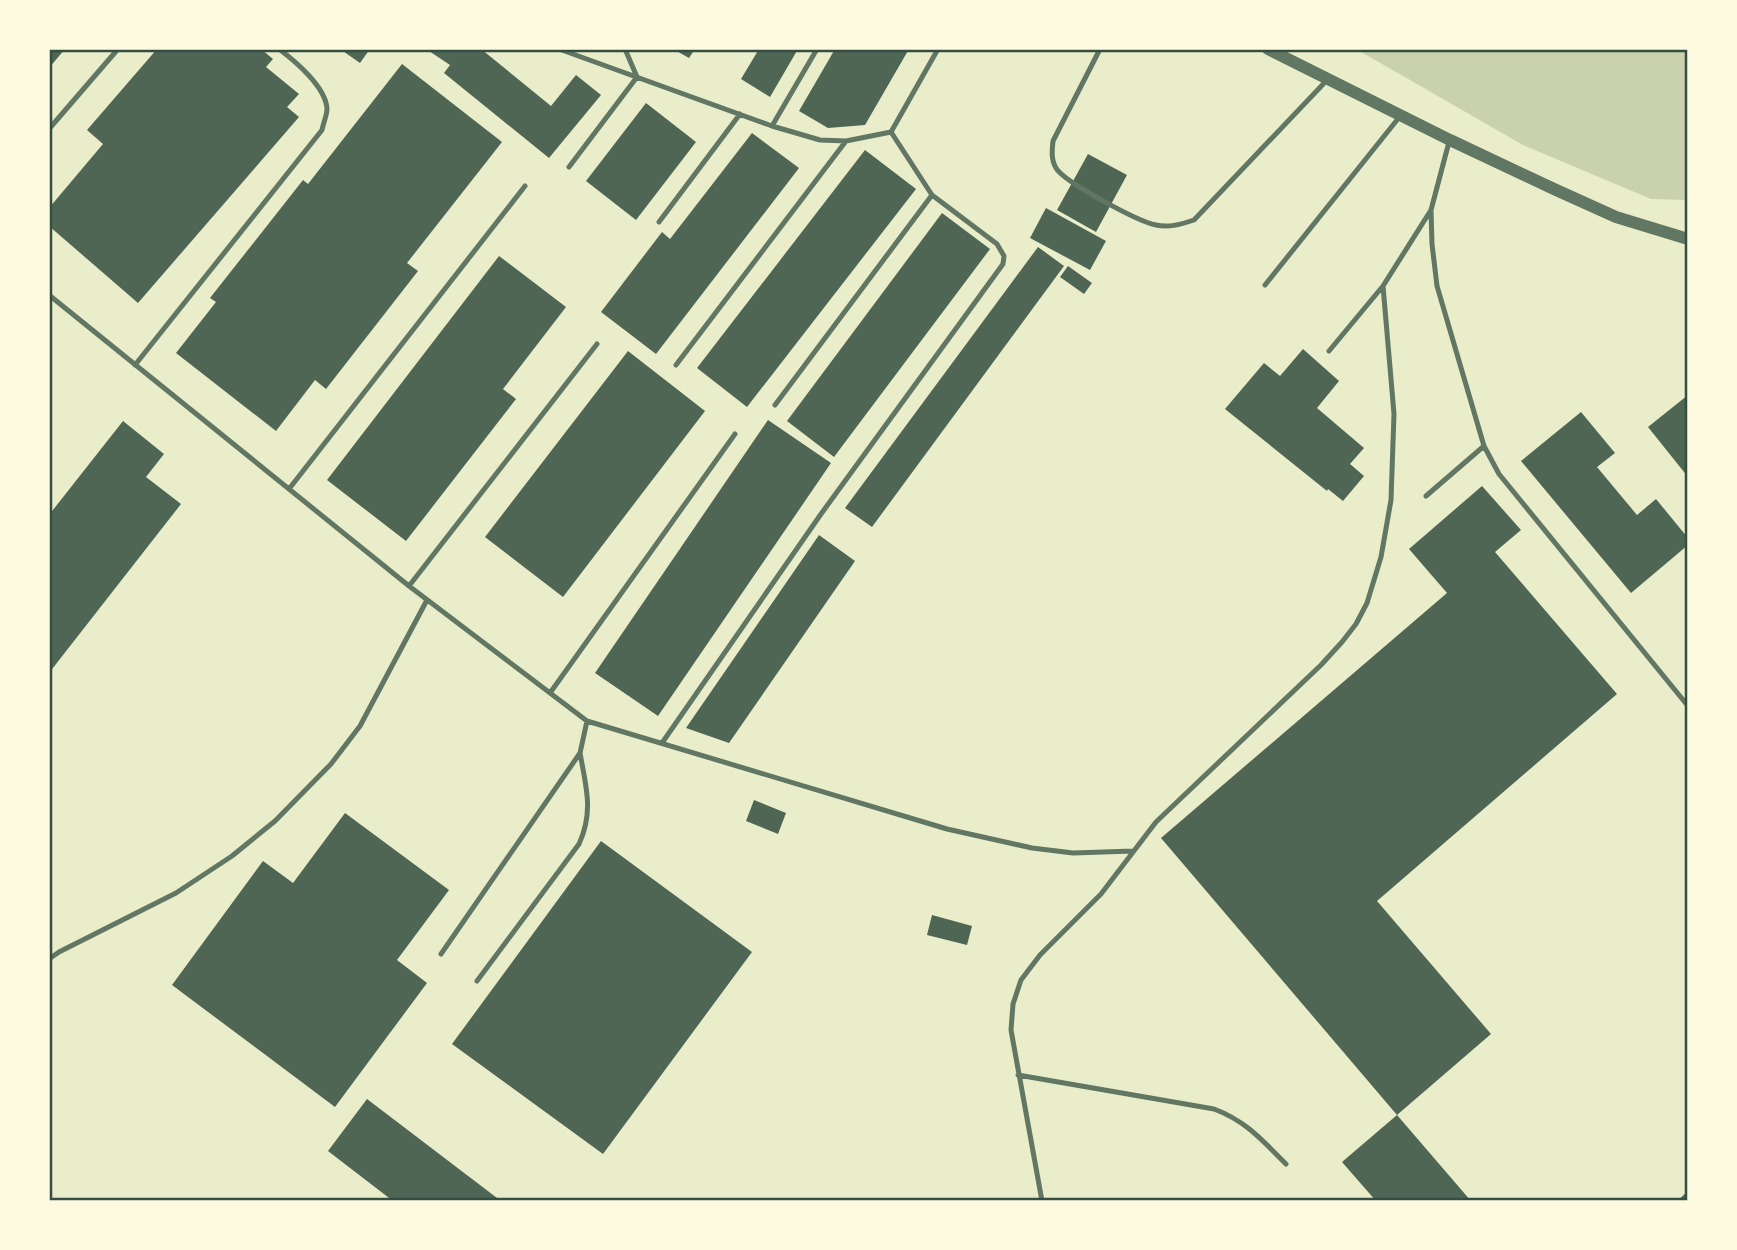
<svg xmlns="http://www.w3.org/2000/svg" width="1737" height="1250" font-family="'PT Sans',sans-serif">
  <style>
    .green { fill: #cad2ad }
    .building { fill: #4f6655 }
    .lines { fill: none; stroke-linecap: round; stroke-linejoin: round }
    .service { stroke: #617663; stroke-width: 5 }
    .tertiary { stroke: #617663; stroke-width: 12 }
    .neatline { fill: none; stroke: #344e41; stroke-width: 2.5 }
  </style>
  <rect width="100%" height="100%" fill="#e9edc9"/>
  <path class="green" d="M1356,49H1688V200L1651,199L1523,145Z"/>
  <path class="building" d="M49,49H65L49,68Z
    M157,49H261L273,59L266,67L299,94L287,107L299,117L138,303L49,226V208L103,144L87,130Z
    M340,49H370L360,63Z
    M426,49H481L551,106L576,75L601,95L549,158L444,73L450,65Z
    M673,49H695L689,58Z
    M759,49H798L770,97L741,79Z
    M835,49H909L865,125L828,128L799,111Z
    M402,64L502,142L407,263L418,271L326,389L315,380L276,431L176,353L216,302L210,298L303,180L308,184Z
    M646,103L696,142L636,220L586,181Z
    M752,133L799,168L656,354L601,312L662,232L670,239Z
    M865,150L916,189L747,407L697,368Z
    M1088,154L1127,175L1096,232L1057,210Z
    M1046,208L1106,241L1090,270L1030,238Z
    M942,213L990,249L834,457L787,421Z
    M1038,247L1064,266L872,527L845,508Z
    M499,256L566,307L503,389L516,399L406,541L327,480Z
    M1068,266L1092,283L1084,294L1060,277Z
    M1303,349L1339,381L1317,408L1364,448L1350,464L1364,476L1343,501L1328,489L1327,491L1225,409L1264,363L1280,376Z
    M628,351L705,411L563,597L485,537Z
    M1688,395V477L1648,427Z
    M1581,412L1615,453L1597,467L1637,515L1656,499L1688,538V545L1631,593L1521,461Z
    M768,420L831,463L658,716L595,673Z
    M123,421L164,454L146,477L181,504L49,673V515Z
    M1482,486L1521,530L1495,552L1617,694L1377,901L1491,1034L1397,1115L1471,1201H1376L1342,1162L1397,1115L1161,838L1447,593L1409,549Z
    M819,535L855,561L729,743L686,728Z
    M754,800L786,813L778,834L746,821Z
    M345,813L449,890L397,960L427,983L335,1107L172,985L263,861L293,883Z
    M601,841L752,952L603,1154L452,1044Z
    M932,915L972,926L967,945L927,935Z
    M367,1099L501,1201H393L328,1151Z
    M1688,1191V1201H1677Z"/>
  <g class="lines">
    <path class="service" d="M559,49L772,126L820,140L846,141
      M1100,49L1053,141C1052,150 1051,160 1056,168C1064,182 1139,222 1156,225C1169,228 1182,224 1194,220L1328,79
      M772,126L817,49
      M49,129L118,49
      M1449,142L1431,210L1432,244L1437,286L1484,446L1499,474L1688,706
      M569,167L637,77L625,49
      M659,222L740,114
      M1265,285L1401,115
      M49,295L409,586L587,721L580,753L441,954
      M1329,351L1383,286
      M135,365L322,130C323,124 327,115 327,109C326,87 295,61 279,49
      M676,365L846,141L891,132
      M775,405L932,195
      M289,489L525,186
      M1426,496L1484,446
      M409,586L597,344
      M550,693L735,434
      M587,721L947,829L1032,848L1073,853L1133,851
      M662,743L821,514L1003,264L1004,256L997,244L932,195L891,132L938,49
      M49,959L59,952L176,893L232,856L275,821L331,764L360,726L427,600
      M477,981L579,844C594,811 586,787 580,753
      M1018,1075L1214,1109C1246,1121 1262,1140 1286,1164
      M1042,1201L1011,1030L1013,1004L1021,980L1040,955L1101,894L1156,822L1321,665L1342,642L1356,624L1367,603L1381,557L1391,500L1394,414L1383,286L1431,210"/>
    <path class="tertiary" d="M1268,49L1450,140L1554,189L1616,217L1688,239"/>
  </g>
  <rect width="1737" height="1250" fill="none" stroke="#fefae0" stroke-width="102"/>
  <rect x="51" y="51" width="1635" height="1148" class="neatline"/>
</svg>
